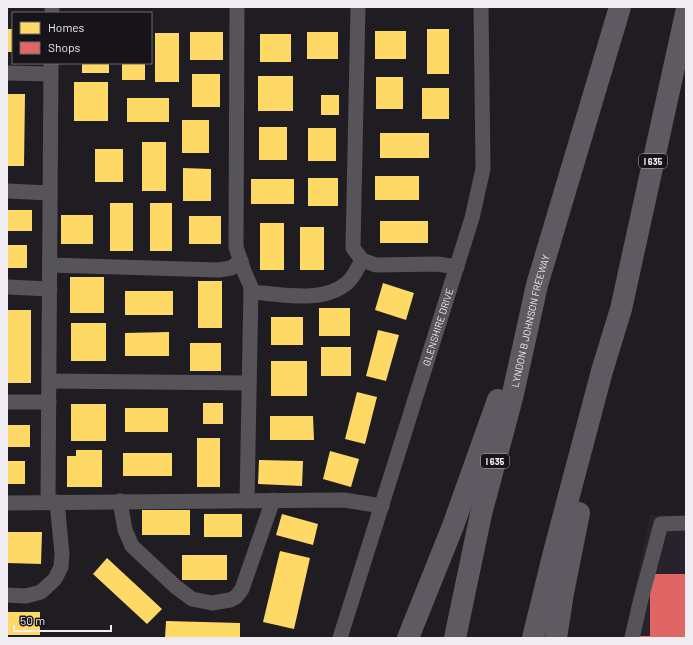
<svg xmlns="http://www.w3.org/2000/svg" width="693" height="645" font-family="Barlow,sans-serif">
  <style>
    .built { fill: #29222d }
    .homes { fill: #ffd966 }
    .shops { fill: #e06666 }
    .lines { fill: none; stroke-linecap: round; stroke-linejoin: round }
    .minor { stroke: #575459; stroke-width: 15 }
    .highway { stroke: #5f5a62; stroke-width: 22 }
    .labels { text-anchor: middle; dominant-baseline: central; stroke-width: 4; stroke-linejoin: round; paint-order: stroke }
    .shield { fill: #161319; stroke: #aeacb0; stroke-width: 1 }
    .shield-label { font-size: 9px; font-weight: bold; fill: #efedf1 }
    .street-label { font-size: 10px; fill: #efedf1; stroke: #161319 }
  </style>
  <rect width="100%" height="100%" fill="#1f1d21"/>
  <path class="built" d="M650,515L686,516V638H624Z"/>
  <path class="homes" d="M7,29H13V52H7Z
    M427,29H449V74H427Z
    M375,31H406V59H375Z
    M190,32H223V60H190Z
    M307,32H338V59H307Z
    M155,33H179V82H155Z
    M260,34H291V62H260Z
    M82,63H109V73H82Z
    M122,63H145V80H122Z
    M192,74H220V107H192Z
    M258,76H293V111H258Z
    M376,77H403V109H376Z
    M74,82H108V121H74Z
    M422,88H449V119H422Z
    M7,94H25L24,166H7Z
    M321,95H339V115H321Z
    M127,98H169V122H127Z
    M182,120H209V153H182Z
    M259,127H287V160H259Z
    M308,128H336V161H308Z
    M380,133H429V158H380Z
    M142,142H166V191H142Z
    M95,149H123V182H95Z
    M183,168L211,169V201H183Z
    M375,176H419V200H375Z
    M308,178H338V206H308Z
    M251,179H294V204H251Z
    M110,203H133V251H110Z
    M150,203H172V251H150Z
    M7,210H32V231H7Z
    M61,215H93V244H61Z
    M189,216H221V244H189Z
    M380,221H428V243H380Z
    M260,223H284V270H260Z
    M300,227H324V270H300Z
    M7,245H27V268H7Z
    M70,277H104V313H70Z
    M198,281H222V328H198Z
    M383,283L414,293L406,320L375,310Z
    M125,291H173V315H125Z
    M319,308H350V336H319Z
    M7,310H31V383H7Z
    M271,317H303V345H271Z
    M71,323H106V361H71Z
    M378,330L399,335L386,381L366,376Z
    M169,332V356H125V333Z
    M190,343H221V371H190Z
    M321,347H351V376H321Z
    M271,361H307V396H271Z
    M357,392L377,397L365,444L345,439Z
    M203,403H223V424H203Z
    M71,404H106V441H71Z
    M125,408H168V432H125Z
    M270,416H313L314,440H270Z
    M7,425H30V447H7Z
    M197,438H220V487H197Z
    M76,450H102V487H67V456H76Z
    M330,451L359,459L351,487L323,479Z
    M123,453H172V476H123Z
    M259,460L303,461L302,486L258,484Z
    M7,461H25V484H7Z
    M142,510H190V535H142Z
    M204,514H242V537H204Z
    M282,514L318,524L313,545L276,535Z
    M7,532H42L41,564L7,563Z
    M280,551L310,558L294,629L263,622Z
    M182,555H227V580H182Z
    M107,558L162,609L147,624L93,574Z
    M7,612H40V635H7Z
    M166,621L240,623V638H165Z"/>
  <path class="shops" d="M650,574H686V638H638V636H650Z"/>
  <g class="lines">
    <g class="minor">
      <path d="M237,7L236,247L244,271L251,287L247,501"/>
      <path d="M358,7L353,248L362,260L376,265L437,264L457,267"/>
      <path d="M52,13V7"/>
      <path d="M7,73L51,74"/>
      <path d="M7,191L50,193"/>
      <path d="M50,265L219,270L231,268L241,261"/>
      <path d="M7,287L50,289"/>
      <path d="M251,292C282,294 322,304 347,283C354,277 358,267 362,260"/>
      <path d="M49,381L249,383"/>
      <path d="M7,402H49"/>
      <path d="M120,501L125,530L132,546L176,587L192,599L212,603L230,600L236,597L242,589L273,500"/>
      <path d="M48,502L51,63"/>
      <path d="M7,503L344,500L382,506"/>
      <path d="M7,595L26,596L41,592L55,579L61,567L62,554L57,502"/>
      <path id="s1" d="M340,638L472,218L483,169L481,7"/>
      <path d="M632,638L640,603L661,524L686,523"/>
    </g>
    <g class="highway">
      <path d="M408,638L453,526L498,400"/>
      <path id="s2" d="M455,638L481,514L512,398L537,285L620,7"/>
      <path d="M533,638L554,552L602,371L621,309L686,13"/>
      <path d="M556,638L563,593L579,513"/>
    </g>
  </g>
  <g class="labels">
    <g class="shield">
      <rect x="639" y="154" width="28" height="14" rx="3"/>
      <rect x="481" y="454" width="28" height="14" rx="3"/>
    </g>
    <g class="shield-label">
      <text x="653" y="161">I 635</text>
      <text x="495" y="461">I 635</text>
    </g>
    <g class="street-label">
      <text stroke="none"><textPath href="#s2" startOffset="326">LYNDON B JOHNSON FREEWAY</textPath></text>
      <text stroke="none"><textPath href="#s1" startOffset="326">GLENSHIRE DRIVE</textPath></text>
    </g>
  </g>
  <rect width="693" height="645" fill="none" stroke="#efedf1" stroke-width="16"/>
  <rect x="12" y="12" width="140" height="52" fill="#161319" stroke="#6d6a6f"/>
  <rect x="20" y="22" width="20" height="12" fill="#ffd966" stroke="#6d6a6f"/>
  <text x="48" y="32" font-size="12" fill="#efedf1">Homes</text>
  <rect x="20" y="42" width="20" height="12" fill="#e06666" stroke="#6d6a6f"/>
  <text x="48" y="52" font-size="12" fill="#efedf1">Shops</text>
  <path d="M14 625v6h97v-6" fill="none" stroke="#efedf1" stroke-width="2"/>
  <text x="20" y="625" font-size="12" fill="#efedf1" stroke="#161319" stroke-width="3" paint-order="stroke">50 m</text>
</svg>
